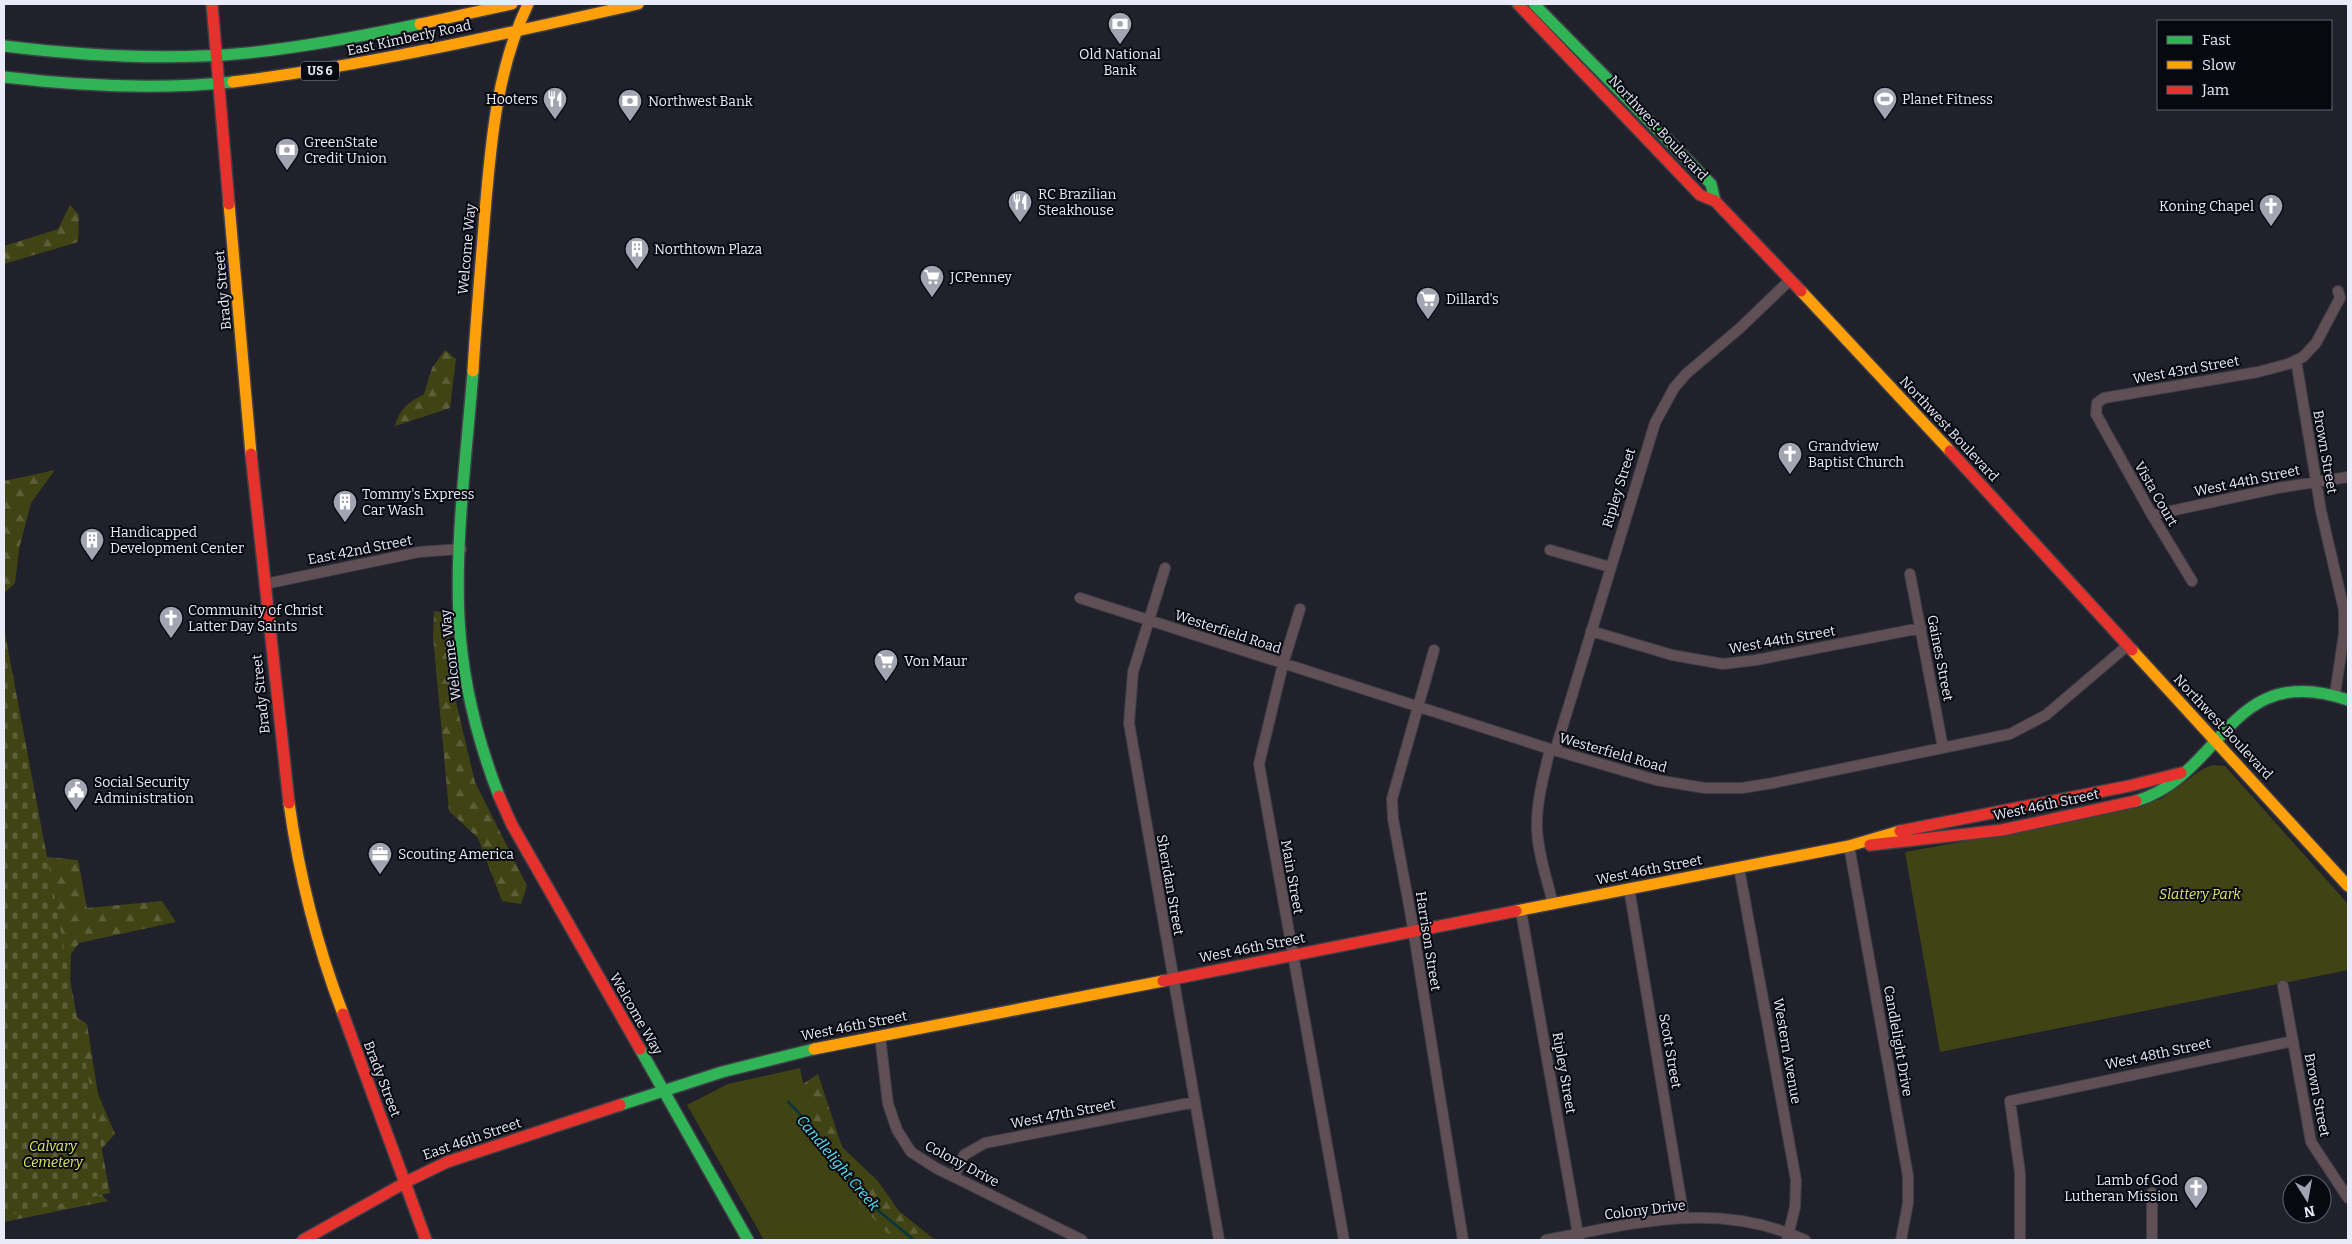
<svg xmlns="http://www.w3.org/2000/svg" width="2352" height="1244" font-family="Bitter,serif">
  <style>
    .forest { fill: url(#forest-firs) }
    .cemetery { fill: url(#cemetery-stones) }
    .park { fill: #404415 }
    .lines { fill: none; stroke-linecap: round; stroke-linejoin: round }
    .stream { stroke: #09363c; stroke-width: 2.5 }
    .street-casing { stroke: #3d3e47; stroke-width: 12 }
    .fast-casing { stroke: #3d3e47; stroke-width: 14 }
    .slow-casing { stroke: #3d3e47; stroke-width: 14 }
    .jam-casing { stroke: #3d3e47; stroke-width: 14 }
    .street { stroke: #604f55; stroke-width: 10 }
    .fast { stroke: #30b455; stroke-width: 11 }
    .slow { stroke: #ff9f0a; stroke-width: 11 }
    .jam { stroke: #e5322d; stroke-width: 11 }
    .labels { text-anchor: middle; dominant-baseline: central; stroke-width: 4; stroke-linejoin: round; paint-order: stroke }
    .shield { fill: #070810; stroke: #a5a7b3; stroke-width: 1 }
    .shield-label { font-size: 12px; font-weight: bold; fill: #e9ebf9 }
    .street-label { font-size: 14px; fill: #e9ebf9; stroke: #070810 }
    .poi-label { font-size: 14px; fill: #e9ebf9; stroke: #070810; text-anchor: start }
    .park-label { font-size: 14px; font-style: italic; fill: #e1eb68; stroke: #070810 }
    .water-label { font-size: 15px; font-style: italic; fill: #58e8fa; stroke: #070810 }
  </style>
  <defs>
    <pattern id="forest-firs" width="22" height="20" patternUnits="userSpaceOnUse" patternTransform="scale(1.25)"><rect width="22" height="20" fill="#404415"/><path d="M5 1l3.5 6h-7zM16 11l3.5 6h-7z" fill="#5c5f38"/></pattern>
    <pattern id="cemetery-stones" width="16" height="16" patternUnits="userSpaceOnUse" patternTransform="scale(1.25)"><rect width="16" height="16" fill="#404415"/><path d="M2 7V4a2 2 0 0 1 4 0v3zM10 15v-3a2 2 0 0 1 4 0v3z" fill="#5c5f38"/></pattern>
  </defs>
  <rect width="100%" height="100%" fill="#20212b"/>
  <path class="forest" d="M70,205L79,215L78,242L4,264V246L58,229Z
    M445,350L456,359L450,408L395,426C400,408 408,403 424,394L432,368Z
    M55,470L31,503L19,549L15,583L4,593V481Z
    M434,611L449,613L452,685L475,782L527,886L521,904L502,901L478,838L449,811L433,636Z
    M38,856L78,860L87,908L162,901L176,922L79,943L71,954L69,1012L87,1024L98,1094L115,1134L95,1156Z
    M818,1074L842,1147L878,1181L899,1211L935,1240H869L762,1111Z
    M93,1186L108,1201L4,1222V1203Z"/>
  <path class="cemetery" d="M4,628L110,1193L4,1216Z"/>
  <path class="park" d="M2212,765L2225,766L2348,904V970L1940,1052L1905,852L2061,824L2161,799L2201,770Z
    M800,1068L819,1162L894,1240H764L687,1105L728,1084Z"/>
  <g class="lines">
    <path class="stream" d="M788,1102L798,1112L869,1203L914,1240"/>
    <defs>
      <path id="street" d="M2296,360L2321,511L2344,610V634L2335,694
        M2152,515L2278,488L2348,477
        M1550,550L1610,567
        M1165,568L1133,672L1129,723L1219,1240
        M1910,574L1943,748
        M2192,581L2152,515L2096,414L2097,403L2104,398L2258,372L2288,364L2303,357L2316,343L2340,298L2338,291
        M265,584L419,552L461,549
        M1080,598L1550,749L1656,780L1705,788H1742L1773,783L2010,734L2046,715L2127,646
        M1300,609L1283,664L1259,764L1344,1240
        M1591,631L1672,655L1723,664L1756,660L1921,628
        M1434,650L1392,799L1393,819L1411,916L1463,1240
        M1550,749C1544,775 1536,802 1537,829C1538,854 1547,879 1553,904
        M1555,751L1655,423L1674,388L1686,374L1740,328L1790,280
        M1849,846L1908,1176V1203L1901,1240
        M1739,868L1796,1180L1795,1207L1787,1240
        M1629,888L1684,1218
        M1521,911L1579,1240
        M2283,986L2311,1142L2348,1198
        M880,1036L888,1104L897,1130L911,1152L936,1168L1082,1240
        M954,1177L964,1155L985,1143L1195,1102
        M1546,1240C1636,1223 1717,1200 1805,1240
        M2020,1240V1173L2010,1101L2293,1041
        M2152,1240V1193"/>
      <path id="fast" d="M1534,4L1711,184L1715,201
        M4,46C85,56 166,61 247,53C305,47 363,36 420,24
        M4,77C80,86 157,90 233,82
        M473,371C467,451 455,539 459,618C462,679 477,739 499,796
        M2136,801C2225,774 2229,659 2348,700
        M640,1049L748,1240
        M620,1105L722,1072L814,1049"/>
      <path id="slow" d="M420,24L512,4
        M233,82C370,65 504,34 638,4
        M229,204L251,454
        M1801,291L1950,451
        M473,371C476,318 481,265 485,212C491,140 497,69 528,4
        M2132,650L2348,886
        M289,803C299,875 317,946 343,1014
        M1516,911L1849,846L1900,831
        M814,1049L1163,981"/>
      <path id="jam" d="M212,4L229,204
        M1518,4L1700,195L1715,201L1801,291
        M1950,451L2132,650
        M251,454L289,803
        M499,796L512,825L640,1049
        M1900,831L2129,786L2181,773
        M1870,845L2002,830L2136,801
        M1163,981L1516,911
        M343,1014L426,1240
        M303,1240L410,1180L447,1162L620,1105"/>
    </defs>
    <use href="#street" class="street-casing"/>
    <use href="#fast" class="fast-casing"/>
    <use href="#slow" class="slow-casing"/>
    <use href="#jam" class="jam-casing"/>
    <use href="#street" class="street"/>
    <use href="#fast" class="fast"/>
    <use href="#slow" class="slow"/>
    <use href="#jam" class="jam"/>
  </g>
  <defs>
    <symbol id="bank-pin" viewBox="-11 -11 22 30"><path d="M0 17L-7.5 6A9.5 9.5 0 1 1 7.5 6Z" fill="#a3a4b1" stroke="#070810"/><path d="M-6-4H6V4H-6ZM0-2.3a2.3 2.3 0 1 0 0 4.6a2.3 2.3 0 1 0 0-4.6Z" fill="#fff"/></symbol>
    <symbol id="restaurant-pin" viewBox="-11 -11 22 30"><path d="M0 17L-7.5 6A9.5 9.5 0 1 1 7.5 6Z" fill="#a3a4b1" stroke="#070810"/><path d="M-5-6h1v4h1v-4h1v4h1v-4h1v5L-1.5 .5V6h-2V.5L-5-1ZM5-6V6H3V1.5H1.5Q1.5-4 5-6Z" fill="#fff"/></symbol>
    <symbol id="stadium-pin" viewBox="-11 -11 22 30"><path d="M0 17L-7.5 6A9.5 9.5 0 1 1 7.5 6Z" fill="#a3a4b1" stroke="#070810"/><path d="M0-5a6.5 5 0 1 0 0 10a6.5 5 0 1 0 0-10ZM-3.5-1.8h7v3.6h-7Z" fill="#fff"/></symbol>
    <symbol id="church-pin" viewBox="-11 -11 22 30"><path d="M0 17L-7.5 6A9.5 9.5 0 1 1 7.5 6Z" fill="#a3a4b1" stroke="#070810"/><path d="M-1.2-6h2.4v3.5h3.3v2.4h-3.3V6h-2.4V-.1h-3.3v-2.4h3.3Z" fill="#fff"/></symbol>
    <symbol id="building-pin" viewBox="-11 -11 22 30"><path d="M0 17L-7.5 6A9.5 9.5 0 1 1 7.5 6Z" fill="#a3a4b1" stroke="#070810"/><path d="M-4-6H4V6H1V3H-1V6H-4ZM-2.5-4.3h1.7v1.8h-1.7ZM.8-4.3h1.7v1.8H.8ZM-2.5-1h1.7V.8h-1.7ZM.8-1h1.7V.8H.8Z" fill="#fff"/></symbol>
    <symbol id="supermarket-pin" viewBox="-11 -11 22 30"><path d="M0 17L-7.5 6A9.5 9.5 0 1 1 7.5 6Z" fill="#a3a4b1" stroke="#070810"/><path d="M-6-5.5h2.5l.6 2H6L4.5 2H-2.5L-4.4-4H-6ZM-1.5 3.2a1.3 1.3 0 1 0 .1 0ZM3 3.2a1.3 1.3 0 1 0 .1 0Z" fill="#fff"/></symbol>
    <symbol id="civic-pin" viewBox="-11 -11 22 30"><path d="M0 17L-7.5 6A9.5 9.5 0 1 1 7.5 6Z" fill="#a3a4b1" stroke="#070810"/><path d="M-.6-6.5H3V-4.5H.6V-3L4-1V1h2V6H-6V1h2V-1L-.6-3ZM-1.2 2.5V6h2.4V2.5Z" fill="#fff"/></symbol>
    <symbol id="office-pin" viewBox="-11 -11 22 30"><path d="M0 17L-7.5 6A9.5 9.5 0 1 1 7.5 6Z" fill="#a3a4b1" stroke="#070810"/><path d="M-6-3h4V-5.5h4V-3h4V5H-6ZM-1-4.5V-3h2v-1.5ZM-6 0V1H6V0Z" fill="#fff"/></symbol>
  </defs>
  <g fill-rule="evenodd">
    <use href="#bank-pin" x="1106" y="10" width="28" height="38"/>
    <use href="#restaurant-pin" x="541" y="85" width="28" height="38"/>
    <use href="#stadium-pin" x="1871" y="85" width="28" height="38"/>
    <use href="#bank-pin" x="616" y="87" width="28" height="38"/>
    <use href="#bank-pin" x="273" y="136" width="28" height="38"/>
    <use href="#restaurant-pin" x="1006" y="188" width="28" height="38"/>
    <use href="#church-pin" x="2257" y="192" width="28" height="38"/>
    <use href="#building-pin" x="623" y="235" width="28" height="38"/>
    <use href="#supermarket-pin" x="918" y="263" width="28" height="38"/>
    <use href="#supermarket-pin" x="1414" y="285" width="28" height="38"/>
    <use href="#church-pin" x="1776" y="440" width="28" height="38"/>
    <use href="#building-pin" x="331" y="488" width="28" height="38"/>
    <use href="#building-pin" x="78" y="526" width="28" height="38"/>
    <use href="#church-pin" x="157" y="604" width="28" height="38"/>
    <use href="#supermarket-pin" x="872" y="647" width="28" height="38"/>
    <use href="#civic-pin" x="62" y="776" width="28" height="38"/>
    <use href="#office-pin" x="366" y="840" width="28" height="38"/>
    <use href="#church-pin" x="2182" y="1174" width="28" height="38"/>
  </g>
  <g class="labels">
    <rect class="shield" x="301" y="61.5" width="38" height="19" rx="4"/>
    <g class="shield-label">
      <text x="320" y="71">US 6</text>
    </g>
    <g class="street-label">
      <text transform="translate(409 38) rotate(-12)">East Kimberly Road</text>
      <text transform="translate(1658 128) rotate(47)">Northwest Boulevard</text>
      <text transform="translate(467 249) rotate(-85)">Welcome Way</text>
      <text transform="translate(223 290) rotate(-95)">Brady Street</text>
      <text transform="translate(2186 370) rotate(-10)">West 43rd Street</text>
      <text transform="translate(1949 429) rotate(47)">Northwest Boulevard</text>
      <text transform="translate(2325 452) rotate(80)">Brown Street</text>
      <text transform="translate(2247 481) rotate(-12)">West 44th Street</text>
      <text transform="translate(1619 488) rotate(-73)">Ripley Street</text>
      <text transform="translate(2156 494) rotate(60)">Vista Court</text>
      <text transform="translate(360 550) rotate(-11)">East 42nd Street</text>
      <text transform="translate(1228 632) rotate(18)">Westerfield Road</text>
      <text transform="translate(1782 640) rotate(-10)">West 44th Street</text>
      <text transform="translate(451 655) rotate(-97)">Welcome Way</text>
      <text transform="translate(1940 658) rotate(79)">Gaines Street</text>
      <text transform="translate(261 694) rotate(-96)">Brady Street</text>
      <text transform="translate(2223 727) rotate(47)">Northwest Boulevard</text>
      <text transform="translate(1613 753) rotate(16)">Westerfield Road</text>
      <text transform="translate(2046 805) rotate(-12)">West 46th Street</text>
      <text transform="translate(1649 870) rotate(-11)">West 46th Street</text>
      <text transform="translate(1292 877) rotate(80)">Main Street</text>
      <text transform="translate(1170 885) rotate(80)">Sheridan Street</text>
      <text transform="translate(1428 941) rotate(81)">Harrison Street</text>
      <text transform="translate(1252 948) rotate(-11)">West 46th Street</text>
      <text transform="translate(636 1014) rotate(60)">Welcome Way</text>
      <text transform="translate(854 1026) rotate(-11)">West 46th Street</text>
      <text transform="translate(1898 1041) rotate(80)">Candlelight Drive</text>
      <text transform="translate(1670 1051) rotate(80)">Scott Street</text>
      <text transform="translate(1787 1051) rotate(80)">Western Avenue</text>
      <text transform="translate(2158 1054) rotate(-12)">West 48th Street</text>
      <text transform="translate(1564 1073) rotate(80)">Ripley Street</text>
      <text transform="translate(382 1079) rotate(69)">Brady Street</text>
      <text transform="translate(2317 1095) rotate(79)">Brown Street</text>
      <text transform="translate(1063 1114) rotate(-11)">West 47th Street</text>
      <text transform="translate(472 1139) rotate(-19)">East 46th Street</text>
      <text transform="translate(962 1164) rotate(28)">Colony Drive</text>
      <text transform="translate(1645 1210) rotate(-7)">Colony Drive</text>
    </g>
    <g class="poi-label">
      <text x="1120" y="54" text-anchor="middle">Old National<tspan x="1120" dy="16">Bank</tspan></text>
      <text x="538" y="99" text-anchor="end">Hooters</text>
      <text x="1902" y="99">Planet Fitness</text>
      <text x="648" y="101">Northwest Bank</text>
      <text x="304" y="142">GreenState<tspan x="304" dy="16">Credit Union</tspan></text>
      <text x="1038" y="194">RC Brazilian<tspan x="1038" dy="16">Steakhouse</tspan></text>
      <text x="2254" y="206" text-anchor="end">Koning Chapel</text>
      <text x="654" y="249">Northtown Plaza</text>
      <text x="950" y="277">JCPenney</text>
      <text x="1446" y="299">Dillard's</text>
      <text x="1808" y="446">Grandview<tspan x="1808" dy="16">Baptist Church</tspan></text>
      <text x="362" y="494">Tommy's Express<tspan x="362" dy="16">Car Wash</tspan></text>
      <text x="110" y="532">Handicapped<tspan x="110" dy="16">Development Center</tspan></text>
      <text x="188" y="610">Community of Christ<tspan x="188" dy="16">Latter Day Saints</tspan></text>
      <text x="904" y="661">Von Maur</text>
      <text x="94" y="782">Social Security<tspan x="94" dy="16">Administration</tspan></text>
      <text x="398" y="854">Scouting America</text>
      <text x="2178" y="1180" text-anchor="end">Lamb of God<tspan x="2178" dy="16">Lutheran Mission</tspan></text>
    </g>
    <g class="park-label">
      <text x="2200" y="894">Slattery Park</text>
      <text x="53" y="1146">Calvary<tspan x="53" dy="16">Cemetery</tspan></text>
    </g>
    <g class="water-label">
      <text transform="translate(838 1163) rotate(50)">Candlelight Creek</text>
    </g>
  </g>
  <rect width="2352" height="1244" fill="none" stroke="#e9ebf9" stroke-width="10"/>
  <rect x="2157" y="20" width="175" height="90" fill="#070810" stroke="#61636d"/>
  <rect x="2167" y="36" width="25" height="8" fill="#30b455" stroke="#61636d"/>
  <text x="2202" y="45" font-size="15" fill="#e9ebf9">Fast</text>
  <rect x="2167" y="61" width="25" height="8" fill="#ff9f0a" stroke="#61636d"/>
  <text x="2202" y="70" font-size="15" fill="#e9ebf9">Slow</text>
  <rect x="2167" y="86" width="25" height="8" fill="#e5322d" stroke="#61636d"/>
  <text x="2202" y="95" font-size="15" fill="#e9ebf9">Jam</text>
  <g transform="translate(2307 1199) rotate(169)"><circle r="24" fill="#070810" stroke="#61636d"/>
  <path d="M0-4L9 19L0 12L-9 19Z" fill="#a3a4b1"/>
  <text y="-8" font-size="14" font-weight="bold" text-anchor="middle" fill="#e9ebf9">N</text>
  </g>
</svg>
